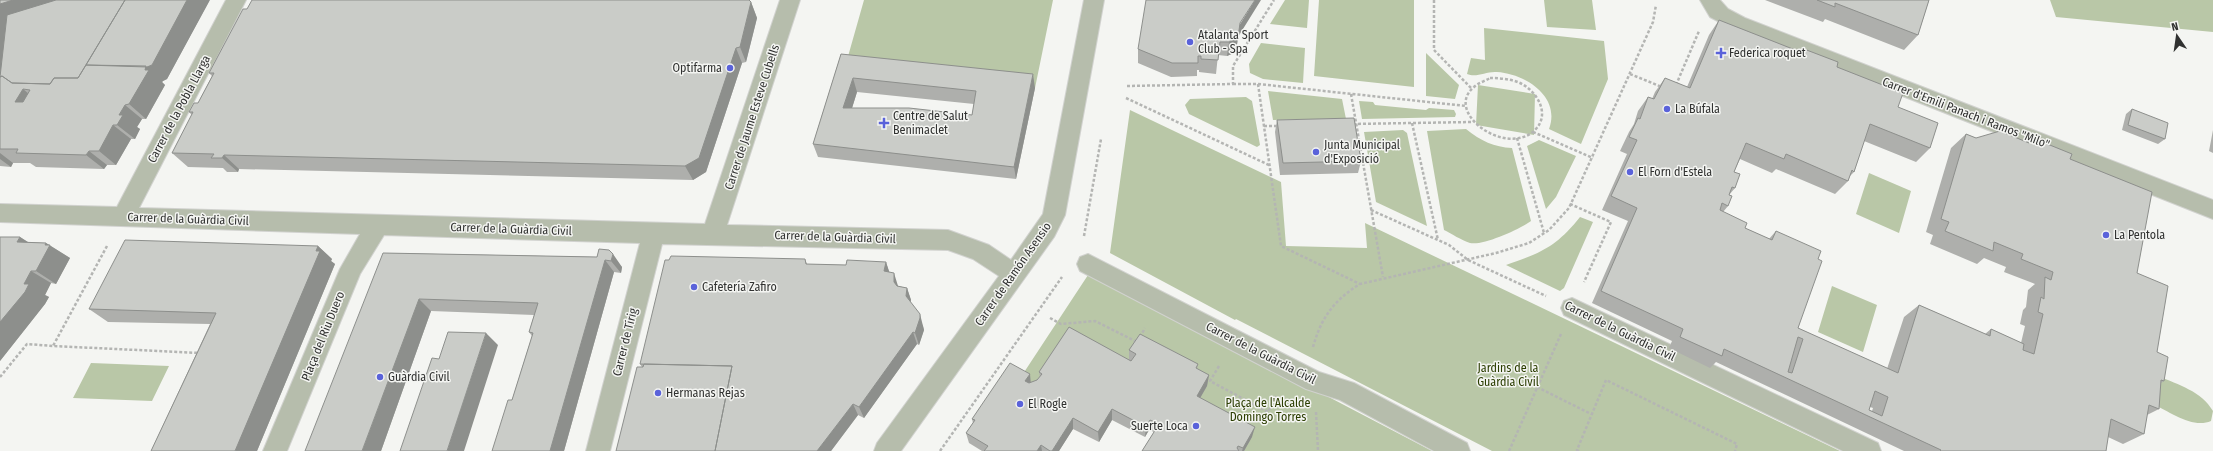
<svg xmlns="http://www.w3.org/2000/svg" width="2213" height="451" font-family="'Fira Sans Condensed',sans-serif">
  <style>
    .green { fill: #b9c7a7 }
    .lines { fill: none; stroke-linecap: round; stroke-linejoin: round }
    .minor-casing { stroke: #d1d2cf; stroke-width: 2 }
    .path { stroke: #b4b5b3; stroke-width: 2.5; stroke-dasharray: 3 2; stroke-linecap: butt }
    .minor { fill: #b6bdac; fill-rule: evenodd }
    .wall { fill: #aeafac; fill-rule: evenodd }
    .shaded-wall { fill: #8d8f8c }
    .building { fill: #caccc8; stroke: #8d8f8c; fill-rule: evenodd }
    .poi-dot { fill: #5a62da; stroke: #f4f5f2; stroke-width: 1.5 }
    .labels { text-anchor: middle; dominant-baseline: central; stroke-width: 3; stroke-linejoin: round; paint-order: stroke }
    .poi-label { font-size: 12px; fill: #303130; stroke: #f4f5f2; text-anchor: start }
    .street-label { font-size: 12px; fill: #303130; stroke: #f4f5f2 }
    .park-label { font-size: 12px; fill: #2b3d00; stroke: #f4f5f2 }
  </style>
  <rect width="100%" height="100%" fill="#f4f5f2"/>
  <path class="green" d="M864,0H1053L1035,88L845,67Z
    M1285,0H1309L1307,28L1270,24Z
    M1319,0H1414V87L1314,76Z
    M1544,0H1592L1596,30L1547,27Z
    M2050,0H2213V32L2056,17Z
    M1484,28L1604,41L1608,79L1581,144L1549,129C1561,97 1526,74 1497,72C1486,71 1477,78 1467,74L1471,58L1485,60Z
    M1261,43L1305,48L1303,83L1263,79L1250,73L1249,64Z
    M1426,53L1459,85L1455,99L1426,96Z
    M1478,85L1535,94L1534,135L1476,125Z
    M1268,91L1342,99L1346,119L1273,120Z
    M1246,97L1252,101L1260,145L1257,147L1189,114L1185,105L1190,99Z
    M1359,101L1373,102L1375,105L1426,110L1429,108L1454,110L1456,114L1455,117L1362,119Z
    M1130,110L1281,182L1286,246L1367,248L1365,223L1840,451H1492L1236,319L1235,320L1110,253Z
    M1466,129C1481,141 1494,147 1512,148L1531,221C1520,229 1483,246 1470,243C1461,240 1452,234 1444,230L1427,131Z
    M1403,130L1407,133L1427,226L1376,202L1364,132Z
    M1539,140L1576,156L1556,197L1546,209L1527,146Z
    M1869,173L1911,191L1899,233L1856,214Z
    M1580,217L1593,222L1564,288L1560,291L1506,265C1541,253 1556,247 1580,217Z
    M1090,272L1432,451H1234L1039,399L1015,386Z
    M1832,286L1877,305L1863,352L1818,332Z
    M91,363L169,366L152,401L73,398Z
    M2158,376C2179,385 2201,391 2213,411L2211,421C2193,429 2170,412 2153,404Z"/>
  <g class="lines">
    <defs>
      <path id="minor" d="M226,0H246L139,208L705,224L780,0H800L727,225L948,230L989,245L1011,260L1043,214L1084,0H1104L1065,215L1054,237L901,451H874L877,443L999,276L973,259L948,250L662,244L610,451H586L640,243L384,235L360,274L287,451H263L340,269L360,234L0,222V204L117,207Z
        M1700,0H1720L1728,9L1745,18L2213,200V219L1731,28L1710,17Z
        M1088,254L1319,372L1354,383L1467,443L1470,451H1434L1340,400L1306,389L1080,271L1077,264L1080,257Z
        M1572,298L1878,443L1881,451H1843L1564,315L1561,308L1564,301Z"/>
    </defs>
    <use href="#minor" class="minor-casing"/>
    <path class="path" d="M1434,0V50L1471,88
      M1630,74L1662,87
      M1490,78C1500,78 1511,79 1520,83C1537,91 1551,114 1535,130C1506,158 1443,112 1474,87C1478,83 1485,81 1490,78Z
      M1233,84H1258L1466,106
      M1258,84L1281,246L1360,284
      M1676,85L1699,31
      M1127,86L1233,84V66L1274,0
      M1351,94L1383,277
      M1126,98L1269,165
      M1412,123L1438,240
      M1353,124L1473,122
      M1264,126H1278
      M1533,132L1593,158
      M1517,138L1544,233
      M1570,204L1611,222L1584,282
      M1371,210L1449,245L1468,260L1546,296
      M1084,236L1101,139
      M107,246L53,346L200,353
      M1050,318L1061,324L1095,321L1137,342
      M1140,337L1145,328
      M1313,347C1321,318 1334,300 1360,284L1496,253L1529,243L1549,230L1569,208L1653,22L1656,5
      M1219,366L1210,381L1268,412L1276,396
      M0,377L27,344L53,346
      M1537,387L1591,414
      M1316,412L1318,451
      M940,451L1062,277
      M1509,451L1561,334
      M1579,451L1577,450L1606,380L1737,444L1735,451"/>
    <use href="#minor" class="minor"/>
  </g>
  <path class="wall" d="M0,0L209,1L167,79L163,81L162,82L165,85L146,119H142L137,127L140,129L135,139H131L116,165H107L104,169L36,167L30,163H13L11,167L0,166Z
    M1765,0H1929L1918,35L1904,50L1825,19L1823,22Z
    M751,2L757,18L746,62L742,63L706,172L693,180L239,169L238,172H227L223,168L188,167L172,153L192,115L189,112L198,103L212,76L209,73L247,9Z
    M1719,20L1801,53L1804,49L1837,67L1898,107L1930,148L1916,162L1864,141L1854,172L1850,176L1848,181L1835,194L1776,169L1772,173L1740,159L1734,172L1735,188L1729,195L1728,206L1723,212L1745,228L1769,239L1776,231L1818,259L1798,328L1887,369L1904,317L1919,305L1985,334L1991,329L2021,343L2025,326L2020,324L2023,310L2026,307L2028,290L2035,284L2004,272L2006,267L1984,258L1977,264L1930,244L1933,235L1926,232L1951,148L1966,134L1976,138L2025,141L2030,137L2070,159L2137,273L2164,381L2161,383L2159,409L2147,415L2144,434L2123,444L2108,437L2106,451H1904L1716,362L1710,368L1669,348L1672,341L1592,303L1628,221L1602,210L1627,154L1620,151L1629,132L1634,124L1638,111L1648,97L1652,99L1655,92L1665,78L1687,87L1709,35ZM1870,407L1873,408L1872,411L1869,410Z
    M1238,37L1236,52L1227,56L1218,55L1216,74L1199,72V70H1197V76L1171,77L1138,63V49Z
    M841,54L1035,88L1016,179L818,157L813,144ZM857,92L974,104L972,115L852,108Z
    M2132,109L2165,139L2158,144L2122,130L2126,114Z
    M1277,120L1361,161L1358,173L1280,175L1275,132Z
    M2213,130V153L2209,151Z
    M20,237L28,242L46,243L70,258L56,284L51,283L45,295L49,297L45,304L0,361Z
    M318,246L332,259L331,261L335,264L257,451H151L210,324L108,322L89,309Z
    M599,249L622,267L621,273L614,272L564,451H492L512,400L532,336L529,332L534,315L431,311L381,451L383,253L597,257Z
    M805,259L807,264L846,265L886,262L889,272L898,286L907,288L911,300L910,302L923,326L924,330L919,345L917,344L864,418L858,415L831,451H616L642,367L640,364Z
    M1129,350L1198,364L1197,369L1209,375L1207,386L1200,398L1252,437L1244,451H1142L1154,432L1149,430L1145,437L1112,420L1099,442L1073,429L1059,451H982L969,443L966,433L973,423L972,419L1031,382L1037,380L1040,377L1039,372L1129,359Z"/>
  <path class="shaded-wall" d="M13,0H79L13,26L5,28L12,34L0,82V4Z
    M187,0H210L167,79L163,81L162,82L165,85L146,119L129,104L146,66Z
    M1255,0H1261L1238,37L1236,52L1227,56L1229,42Z
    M751,2L757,18L746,62L740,47Z
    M736,48L742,63L706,172L693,180L685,166Z
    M1033,74L1035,88L1016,179L1014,167Z
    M853,78L857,92L848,121L843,108Z
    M23,89L41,104L15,102Z
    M125,105L142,119L137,127L140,129L135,139L117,125L119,115Z
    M113,125L131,139L116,165L99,151Z
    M89,151L107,165L104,169L86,155Z
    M0,153L13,163L11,167L0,159Z
    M224,155L239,169L238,172L222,158Z
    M20,237L40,250L17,242Z
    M46,243L70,258L56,284L36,271Z
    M318,246L332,259L331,261L335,264L257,451H235Z
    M613,254L622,267L621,273L611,261Z
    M605,260L614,272L564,451H550Z
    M886,262L890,274L884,271Z
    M31,271L51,283L45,295L49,297L45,304L0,361V322L24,284Z
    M894,273L898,286V294L894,282Z
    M907,288L911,300L909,308L906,296Z
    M419,299L431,311L381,451H362Z
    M920,314L924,330L919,345L915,333Z
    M913,332L917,344L864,418L859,407Z
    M486,333L498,345L464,451H447Z
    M1030,374L1031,385L1025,381Z
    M1209,375L1207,386L1195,407L1197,396Z
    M853,404L858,415L831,451H817Z
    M1112,409V420L1099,442L1098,432Z
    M1073,418V429L1059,451H1052Z
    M1150,420L1149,430L1145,437L1146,427Z
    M1255,427L1252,437L1244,451H1242L1243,448Z
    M1041,445L1042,451H1037Z"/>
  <path class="building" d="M0,0H13L0,4Z
    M56,0H125L78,78H54L50,84L12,83L2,76L0,77L7,15Z
    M125,0H187L152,65L147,67L86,65Z
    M252,0H749L751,2L740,47L736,48L699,158L685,166L224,155L222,158H211L214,154L172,153L193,112H189L194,103H198L214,73H209L243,9H247Z
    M1146,0H1255L1240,23L1238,38L1229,42H1220L1218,60L1201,59V56H1198V63H1172L1138,49Z
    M1817,0H1929L1918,35L1835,3V7Z
    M1719,20L1803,53L1804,49L1838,62L1837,67L1903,93L1898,107L1938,123L1930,148L1870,124L1854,172L1852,170L1848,181L1786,154L1784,159L1746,143L1734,172L1740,174L1735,188L1732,187L1729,195L1732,196L1728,206L1722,203L1720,210L1747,223L1745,228L1772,240L1776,231L1821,251L1818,259L1822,261L1798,328L1898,373L1919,305L1990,336L1991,329L2024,344L2023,350L2034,354L2043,314L2038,312L2041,297L2044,299L2045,277L2051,280L2053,272L2021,259L2023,254L1994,242L1993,251L1945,231L1949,222L1941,219L1966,134L1976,138L2000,131L2029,143L2030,137L2072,154L2070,159L2152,192L2137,273L2168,286L2157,352L2168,357L2164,381L2161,380L2159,409L2149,405L2144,434L2111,419L2106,451H1940L1941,450L1724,349L1722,356L1680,337L1683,329L1601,291L1637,208L1611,196L1637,140L1629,137L1638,118L1640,119L1648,97L1654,99L1665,78L1690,88ZM1798,337L1803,339L1792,373L1788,372ZM1875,391L1888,397L1882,416L1869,410Z
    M841,54L1033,74L1014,167L813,144ZM853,78L976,91L972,115L909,108H843Z
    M86,65L146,66L145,70H149L129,104L125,105L119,115H123L117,125H113L99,151H89L86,155L16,153L18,149H0V77L2,76L12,83L50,84L54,78H78ZM23,89L30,90L23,102H15Z
    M2132,109L2168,123L2165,139L2128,125Z
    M1354,118L1361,161L1283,163L1277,120Z
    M0,237H20L17,242L46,243L45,245H50L36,271H31L24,284H29L25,292L0,322Z
    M125,240L318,246L316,251H320L235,451H151L216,313L89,309Z
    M599,249L609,250L613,254L611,261L605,260L550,451H492L508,400H512L533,333L529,332L538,303L419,299L362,451H305L383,253L597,257Z
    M671,256L805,259L806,264L846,265L847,260L886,262L884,271L894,273V282L897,286L907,288L906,296L920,314V318L915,333L913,332L859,407L853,404L817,451H715L732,366L640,364L665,260H669Z
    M1069,327L1131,361L1136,354L1129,350L1140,334L1198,364L1196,368L1209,375L1197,396L1255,427L1243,448L1238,446L1237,448L1239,451H1142L1159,424L1150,420L1146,427L1112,409L1098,432L1073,418L1052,451H1050L1041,445L1037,451H984L988,446L966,433L975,420L972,419L1010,363L1030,374L1025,381L1029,383L1037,380L1042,374L1039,372Z
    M448,332L486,333L447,451H400L432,358L439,359Z
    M644,364L732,366L715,451H616L637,367H643Z"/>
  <g class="poi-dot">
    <circle cx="1190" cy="42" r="4"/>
    <path d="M1719 47h4v4h4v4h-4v4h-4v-4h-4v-4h4z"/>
    <circle cx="730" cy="68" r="4"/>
    <circle cx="1667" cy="109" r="4"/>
    <path d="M882 117h4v4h4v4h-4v4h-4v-4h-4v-4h4z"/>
    <circle cx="1316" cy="152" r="4"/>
    <circle cx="1630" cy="172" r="4"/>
    <circle cx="2106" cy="235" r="4"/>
    <circle cx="694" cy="287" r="4"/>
    <circle cx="380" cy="377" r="4"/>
    <circle cx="658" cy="393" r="4"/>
    <circle cx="1020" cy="404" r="4"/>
    <circle cx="1196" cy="426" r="4"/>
  </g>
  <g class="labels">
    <g class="poi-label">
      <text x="1198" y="35">Atalanta Sport<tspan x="1198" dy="14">Club - Spa</tspan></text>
      <text x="1729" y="53">Federica roquet</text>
      <text x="722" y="68" text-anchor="end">Optifarma</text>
      <text x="1675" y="109">La Búfala</text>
      <text x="893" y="116">Centre de Salut<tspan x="893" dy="14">Benimaclet</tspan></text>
      <text x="1324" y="145">Junta Municipal<tspan x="1324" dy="14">d'Exposició</tspan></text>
      <text x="1638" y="172">El Forn d'Estela</text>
      <text x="2114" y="235">La Pentola</text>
      <text x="702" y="287">Cafetería Zafiro</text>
      <text x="388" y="377">Guàrdia Civil</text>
      <text x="666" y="393">Hermanas Rejas</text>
      <text x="1028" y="404">El Rogle</text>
      <text x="1188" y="426" text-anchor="end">Suerte Loca</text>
    </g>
    <g class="street-label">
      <text transform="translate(179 109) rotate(-62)">Carrer de la Pobla Llarga</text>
      <text transform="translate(1966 113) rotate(21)">Carrer d'Emili Panach i Ramos "Milo"</text>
      <text transform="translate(752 117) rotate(-72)">Carrer de Jaume Esteve Cubells</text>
      <text transform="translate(188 219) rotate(2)">Carrer de la Guàrdia Civil</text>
      <text transform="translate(511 229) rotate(2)">Carrer de la Guàrdia Civil</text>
      <text transform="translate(835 237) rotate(2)">Carrer de la Guàrdia Civil</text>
      <text transform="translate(1013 274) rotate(-55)">Carrer de Ramón Asensio</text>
      <text transform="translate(1620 331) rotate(26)">Carrer de la Guàrdia Civil</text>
      <text transform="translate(323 336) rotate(-68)">Plaça del Riu Duero</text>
      <text transform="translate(625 342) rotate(-76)">Carrer de Tírig</text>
      <text transform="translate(1261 353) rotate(27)">Carrer de la Guàrdia Civil</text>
    </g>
    <g class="park-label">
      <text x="1508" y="368">Jardins de la<tspan x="1508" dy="14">Guàrdia Civil</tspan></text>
      <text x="1268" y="403">Plaça de l'Alcalde<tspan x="1268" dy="14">Domingo Torres</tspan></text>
    </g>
  </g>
  <g transform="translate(2177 36) rotate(347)" stroke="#f4f5f2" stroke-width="3" paint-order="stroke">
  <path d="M0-3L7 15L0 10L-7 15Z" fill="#303130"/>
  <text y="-6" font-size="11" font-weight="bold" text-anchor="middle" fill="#303130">N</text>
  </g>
</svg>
